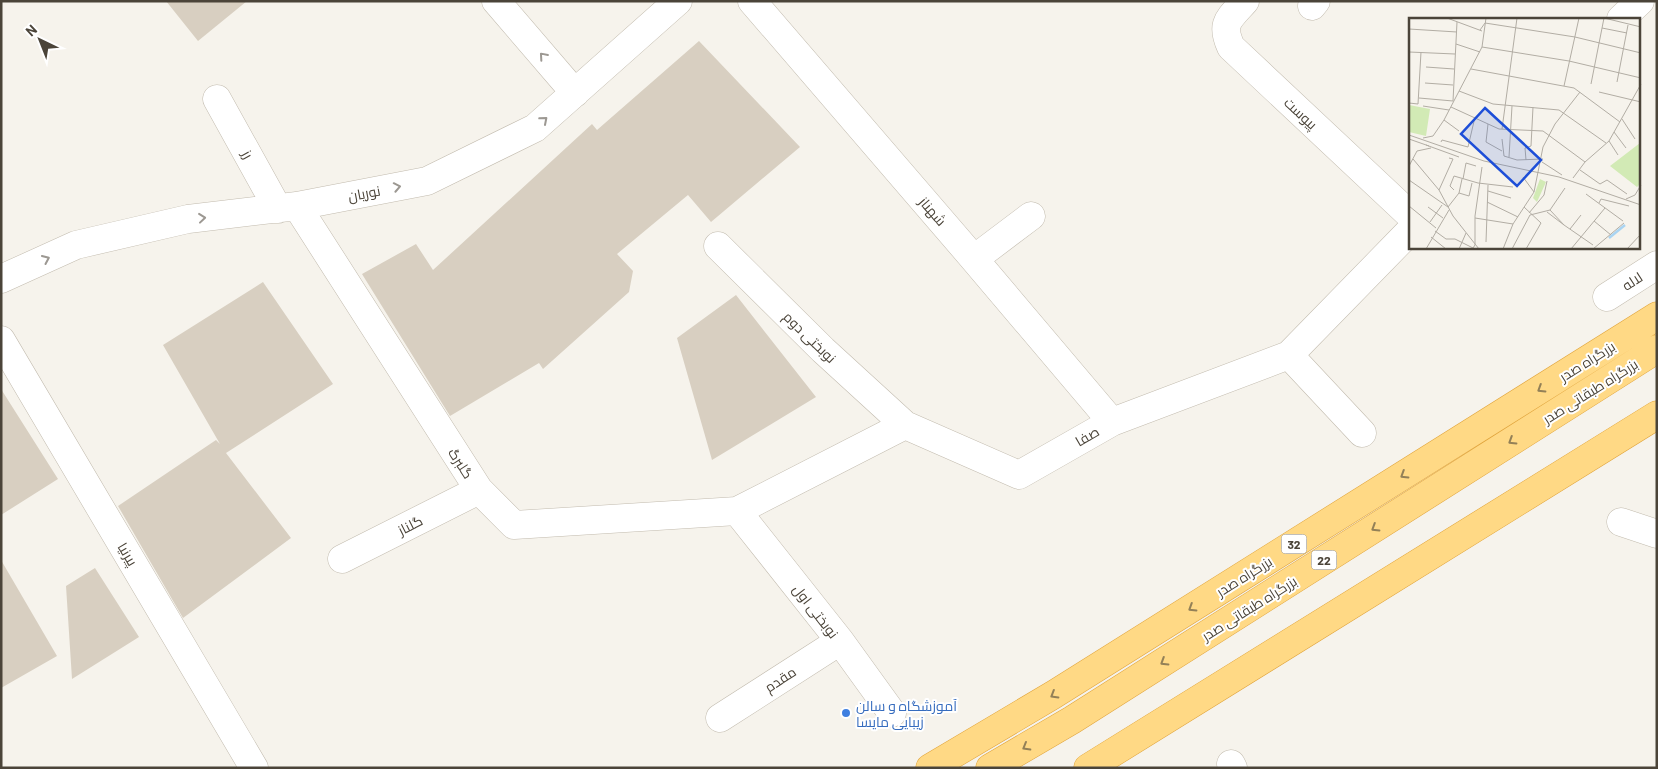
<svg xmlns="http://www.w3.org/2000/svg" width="1658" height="769" font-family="Barlow,Cairo,sans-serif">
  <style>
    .building { fill: #d8cfc1 }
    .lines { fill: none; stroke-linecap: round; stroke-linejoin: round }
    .minor-casing { stroke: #c2bbae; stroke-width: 29 }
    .trunk-casing { stroke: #e0a43c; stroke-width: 29 }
    .minor { stroke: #fff; stroke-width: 28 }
    .trunk { stroke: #ffd985; stroke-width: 28 }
    .oneway { stroke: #9c9892 }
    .oneway2 { stroke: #938057 }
    .shop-dot { fill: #3f7fe0; stroke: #fff; stroke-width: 2 }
    .labels { text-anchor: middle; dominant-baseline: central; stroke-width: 4; stroke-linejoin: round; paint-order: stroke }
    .shield { fill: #fff; stroke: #817c74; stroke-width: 1 }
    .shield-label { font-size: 12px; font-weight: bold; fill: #4b4439 }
    .street-label { font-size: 14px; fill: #4b4439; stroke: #fff }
    .shop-label { font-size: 14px; fill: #366cbe; stroke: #fff; text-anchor: start }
    .inset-river { fill: none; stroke: #a9d4f2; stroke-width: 2.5 }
    .inset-road { fill: none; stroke: #b2ada4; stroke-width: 1 }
    .view { fill: #1d4ed8; fill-opacity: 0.15; stroke: #1d4ed8; stroke-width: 2.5 }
    .inset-edge { fill: none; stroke: #4b4439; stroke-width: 2.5 }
  </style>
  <rect width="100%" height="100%" fill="#f6f3ec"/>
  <path class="building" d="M166,1H247L198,41Z
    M699,41L800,147L711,222L688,195L617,254L633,271L629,292L543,369L539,363L450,416L362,274L416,244L433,270L592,124L597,130Z
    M263,282L333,384L226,453L291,538L183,618L118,506L216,440L220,444L163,345Z
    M736,295L816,397L712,460L677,338Z
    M1,389L58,479L1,515Z
    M1,560L57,656L1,688Z
    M95,568L139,637L72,679L66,586Z"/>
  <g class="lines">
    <defs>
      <path id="minor" d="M496,1L575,93
        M752,1L974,259L1112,422
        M1245,1C1229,19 1220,23 1231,47L1410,215
        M1312,6L1316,1
        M1621,19L1640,1
        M217,99L278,209
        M297,206L479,490L514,525L737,511L905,425
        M718,246L823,350L905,425L1019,475L1112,422L1289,355L1410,231
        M974,259L1031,216
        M1,279L76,245L188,219L297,206L427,181L535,128L678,1
        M1607,297L1657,265
        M1,340L254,768
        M1289,355L1362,433
        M737,511L840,641L892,713
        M1621,522L1657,534
        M342,559L479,490
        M720,718L840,641
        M1231,764L1233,768"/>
      <path id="trunk" d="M930,768L1053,695L1657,316
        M990,768L1072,720L1657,349
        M1088,768L1657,415"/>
    </defs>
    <use href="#minor" class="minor-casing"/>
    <use href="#trunk" class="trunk-casing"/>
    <use href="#minor" class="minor"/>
    <use href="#trunk" class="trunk"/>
  </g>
  <defs><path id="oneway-chevron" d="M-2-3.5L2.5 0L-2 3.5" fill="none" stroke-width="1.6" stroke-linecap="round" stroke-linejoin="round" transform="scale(1.25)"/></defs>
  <g class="oneway">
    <use href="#oneway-chevron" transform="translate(543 56) rotate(-131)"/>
    <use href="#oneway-chevron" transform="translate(544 120) rotate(-41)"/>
    <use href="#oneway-chevron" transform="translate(397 187) rotate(-11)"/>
    <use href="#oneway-chevron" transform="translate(202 218) rotate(-6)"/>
    <use href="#oneway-chevron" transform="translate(46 259) rotate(-24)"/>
  </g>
  <g class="oneway2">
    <use href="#oneway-chevron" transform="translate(1541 389) rotate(148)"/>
    <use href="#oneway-chevron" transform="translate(1512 441) rotate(148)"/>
    <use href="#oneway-chevron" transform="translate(1404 475) rotate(148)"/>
    <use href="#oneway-chevron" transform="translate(1375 528) rotate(148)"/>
    <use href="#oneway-chevron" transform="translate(1192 608) rotate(148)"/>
    <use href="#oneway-chevron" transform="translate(1164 662) rotate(148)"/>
    <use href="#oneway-chevron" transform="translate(1054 695) rotate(149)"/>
    <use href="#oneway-chevron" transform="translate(1026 747) rotate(150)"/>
  </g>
  <circle class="shop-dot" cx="846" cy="713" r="5"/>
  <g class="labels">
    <g class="shield">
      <rect x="1281.5" y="534.5" width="25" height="19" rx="4"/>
      <rect x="1311.5" y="550.5" width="25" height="19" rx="4"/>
    </g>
    <g class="shield-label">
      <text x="1294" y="544">32</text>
      <text x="1324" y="560">22</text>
    </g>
    <g class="street-label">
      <text transform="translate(1301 113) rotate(43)">پیوست</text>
      <text transform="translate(248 154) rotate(61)">رز</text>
      <text transform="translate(364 193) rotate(-11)">نوریان</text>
      <text transform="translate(933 211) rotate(49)">شهناز</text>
      <text transform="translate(1632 281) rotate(-33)">لاله</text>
      <text transform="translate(810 337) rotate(44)">نوبختی دوم</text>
      <text transform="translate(1587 361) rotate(-32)">بزرگراه صدر</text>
      <text transform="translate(1590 391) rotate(-32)">بزرگراه طبقاتی صدر</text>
      <text transform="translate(1087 436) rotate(-30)">صفا</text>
      <text transform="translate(461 463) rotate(57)">گلبرگ</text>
      <text transform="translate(410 525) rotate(-27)">گلناز</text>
      <text transform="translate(128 554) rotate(59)">پیرنیا</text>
      <text transform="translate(1244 576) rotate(-32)">بزرگراه صدر</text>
      <text transform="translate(1249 608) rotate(-32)">بزرگراه طبقاتی صدر</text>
      <text transform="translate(816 611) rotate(52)">نوبختی اول</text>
      <text transform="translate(780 679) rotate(-33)">مقدم</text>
    </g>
    <g class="shop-label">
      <text x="856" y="705">آموزشگاه و سالن<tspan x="856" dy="16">زیبایی مایسا</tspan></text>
    </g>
  </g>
  <g transform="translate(1409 18)">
    <rect width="231" height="231" fill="#f6f3ec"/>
    <path d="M0,87L21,91L17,118L0,114ZM231,125V166L228,169L201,148ZM131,161L137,164L128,184L124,180Z" fill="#d2eab5"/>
    <path class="inset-river" d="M200,220L216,207"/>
    <path class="inset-road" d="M38,0L73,13M195,0L232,9M193,10L218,15M0,11L48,14M71,12L76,5L166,19L232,35M47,26L71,34M73,29L160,43L232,60M0,34L46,36M17,49L45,51M62,51L165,70L211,104M208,64L219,7M16,65L44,67M182,66L195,0M155,68L170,0M50,73L84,86L150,92L197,125M190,74L232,84M10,80L44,83L48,4M0,85L9,86L12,34M14,88L40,92M42,89L90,111L134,113L176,144M213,101L226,121M35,102L50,113M79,106L77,124L93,133M93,111L108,0M205,114L217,130M0,117L75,143L150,159L232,187M14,120L24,118L35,102L73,29L77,0M0,121L20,128M93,121L95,138L108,142L134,141M200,123L209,137M32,124L33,122L59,129M17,127L50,139M59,129L66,99M100,139L103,88M4,141L30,172L44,198L70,231M117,142L116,130L122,128L124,89M133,144L153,157M0,148L8,133L22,130M171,152L191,166L198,162L218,176M114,159L125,174M164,160L176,144L200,123L232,66M54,161L57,145L67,148M0,162L39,189M30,172L44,141L40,140M45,172L41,168L45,158L69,165L104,169M79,173L102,180M50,175L60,178L63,165M177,176L214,203M217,181L226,177L232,167M78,184L109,199M190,185L192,181L220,188M0,188L27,210M19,189L34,200M39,189L50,175L53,161M115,189L132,205L117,231M138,194L155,207L141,192M120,195L135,177L138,163M121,197L141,192L156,170M66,200L104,206M185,203L202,217M21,204L33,187M155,207L184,227M161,211L172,197M26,213L37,221H46L64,230L66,227V198L73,149M22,219L37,231M77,224L79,167M17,231L40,192M50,231L57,215M94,231L104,206L125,174L134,129L146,106L171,74M103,231L121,197M162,231L196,190M184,231L215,205M218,231L232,216"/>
    <path class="view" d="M76,90L132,142L108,168L52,116Z"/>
    <rect width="231" height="231" class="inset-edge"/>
  </g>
  <rect width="1658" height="769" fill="none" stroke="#4b4439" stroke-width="5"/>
  <g transform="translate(40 40) rotate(317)" stroke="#ffffff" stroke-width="4" paint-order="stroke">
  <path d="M0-4L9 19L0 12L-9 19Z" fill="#4b4439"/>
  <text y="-8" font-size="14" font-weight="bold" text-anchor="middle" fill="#4b4439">N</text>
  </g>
</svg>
